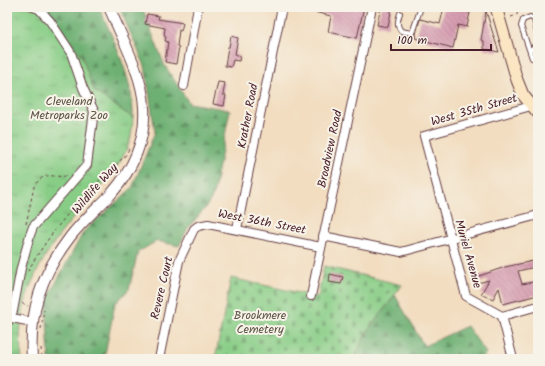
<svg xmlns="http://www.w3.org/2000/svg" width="545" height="366" font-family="Kalam,sans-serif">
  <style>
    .grass { fill: url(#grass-tufts); stroke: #697658 }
    .forest { fill: url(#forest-firs); stroke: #5c684f }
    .cemetery { fill: url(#cemetery-stones); stroke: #697658 }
    .building { fill: url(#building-back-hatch) }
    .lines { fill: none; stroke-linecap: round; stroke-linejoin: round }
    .service-casing { stroke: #633c41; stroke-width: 6 }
    .minor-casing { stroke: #633c41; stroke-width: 10 }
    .tertiary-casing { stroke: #633c41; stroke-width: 12 }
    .secondary-casing { stroke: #633c41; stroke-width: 13 }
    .path { stroke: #633c41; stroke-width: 1; stroke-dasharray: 3 3; stroke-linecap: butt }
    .service { stroke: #fff; stroke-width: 4 }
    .minor { stroke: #fff; stroke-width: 8 }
    .tertiary { stroke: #fff; stroke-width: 10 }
    .secondary { stroke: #fbe6c4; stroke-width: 11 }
    .labels { text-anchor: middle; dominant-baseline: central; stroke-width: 4; stroke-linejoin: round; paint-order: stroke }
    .park-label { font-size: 12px; fill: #5d5346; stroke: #f7f3e8 }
    .street-label { font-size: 12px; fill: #4a1f2b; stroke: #f7f3e8 }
  </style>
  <defs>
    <pattern id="grass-tufts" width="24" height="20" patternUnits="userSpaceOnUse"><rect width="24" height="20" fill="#88cd86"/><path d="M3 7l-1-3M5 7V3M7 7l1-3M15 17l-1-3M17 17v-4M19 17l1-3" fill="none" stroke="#71a66e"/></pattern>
    <pattern id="forest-firs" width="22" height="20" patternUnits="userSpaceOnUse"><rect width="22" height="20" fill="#6eb073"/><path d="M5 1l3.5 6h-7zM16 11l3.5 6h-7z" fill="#5c8f5f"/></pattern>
    <pattern id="cemetery-stones" width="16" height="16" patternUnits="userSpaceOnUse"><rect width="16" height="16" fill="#88cd86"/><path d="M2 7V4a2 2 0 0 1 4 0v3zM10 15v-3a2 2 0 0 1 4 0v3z" fill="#71a66e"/></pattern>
    <pattern id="building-back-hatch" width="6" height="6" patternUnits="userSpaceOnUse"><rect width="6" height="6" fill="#d59aaf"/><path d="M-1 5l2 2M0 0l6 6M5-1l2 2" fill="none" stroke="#af7d8f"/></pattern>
  </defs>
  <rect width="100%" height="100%" fill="#f7f3e8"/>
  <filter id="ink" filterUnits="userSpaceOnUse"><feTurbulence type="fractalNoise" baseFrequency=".025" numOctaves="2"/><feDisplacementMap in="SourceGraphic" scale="8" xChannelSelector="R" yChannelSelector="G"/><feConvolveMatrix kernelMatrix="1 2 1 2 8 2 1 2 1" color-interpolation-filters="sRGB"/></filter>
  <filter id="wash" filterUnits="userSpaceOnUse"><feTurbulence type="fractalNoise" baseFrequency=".012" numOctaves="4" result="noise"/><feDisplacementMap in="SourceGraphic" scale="16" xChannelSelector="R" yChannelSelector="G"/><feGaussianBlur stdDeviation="0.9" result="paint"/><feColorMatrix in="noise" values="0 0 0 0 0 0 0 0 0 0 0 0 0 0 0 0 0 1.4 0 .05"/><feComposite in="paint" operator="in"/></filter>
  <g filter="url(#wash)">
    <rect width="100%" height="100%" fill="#f2ddc0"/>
    <path class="grass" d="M7,7H99C115,44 137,88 132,129C129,158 106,182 87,202C47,246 12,297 22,359H7Z"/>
    <path class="forest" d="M46,7H99C114,42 134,80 133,118L94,91L82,57Z
      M119,7H142L164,64L189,103L230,110L213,196L206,207L188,228L179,246L157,241L138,252L129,289L115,304L104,359H49L46,301L84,231L132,188L155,132L145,66Z
      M395,295L424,346L467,326L486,353L482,359H354L366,333Z"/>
    <path class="cemetery" d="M324,266L402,285L366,333L354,359H215L231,278L318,297Z"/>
    <g id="blocks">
      <path class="building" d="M301,7H364L357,38L328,32L331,16L301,9Z
        M381,7H392L388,27L377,25Z
        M444,7H471L467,27L458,25L453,48L415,38L420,19L440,24Z
        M486,11L494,37L499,52L484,49V41L481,40Z
        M147,14L159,16L158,19L183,23L181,31L179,30L177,46L179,47L176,64L165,62L168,42L165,41L166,37L164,36L165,28L145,24Z
        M231,36L238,38L235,54L240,56L239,61L233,60L231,67L225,66L228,47H229Z
        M218,82L225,83L223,95H226L224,106L213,104Z
        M533,261L535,267L518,271L522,284L538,281V295L503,304L499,288L493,299L489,297V298L481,294L489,280L474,284L473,278L505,267Z
        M330,274L343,277L341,284L329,282Z"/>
    </g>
  </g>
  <g filter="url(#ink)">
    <use href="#blocks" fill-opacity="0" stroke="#633c41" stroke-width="1"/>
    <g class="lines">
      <defs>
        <path id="service" d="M400,13C398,20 396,25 401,31L412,33L421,7
          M530,51L537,43L538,38
          M532,58L521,26L523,20L530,17L534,19L538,38"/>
        <path id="minor" d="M184,86L198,7
          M237,229L282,7
          M323,236L401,252L538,215
          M311,296L372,7
          M502,316L538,306
          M7,317L32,322
          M7,323L13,311L21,268L30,235L33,227L87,165L94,111L83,88L71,53L50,21L39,9L33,7
          M159,359L179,261L194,229L198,226L208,224L321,247
          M513,359L502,316L466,296L424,136L531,106"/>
        <path id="tertiary" d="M32,359C29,311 41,275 70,237C82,221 98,208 112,193C133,169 146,139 144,107C143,76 121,36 109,7"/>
        <path id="secondary" d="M496,7L517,80L523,95L538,113"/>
      </defs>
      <use href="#service" class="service-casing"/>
      <use href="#minor" class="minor-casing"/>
      <use href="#tertiary" class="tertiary-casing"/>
      <use href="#secondary" class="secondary-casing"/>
      <path class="path" d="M511,17L517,15L518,7
        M26,224L34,187C44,170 51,178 67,176
        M28,271C53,226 88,190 125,156L129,149
        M22,303L28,306
        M41,329L44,310
        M41,348L42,359"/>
      <use href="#service" class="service"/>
      <use href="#minor" class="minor"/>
      <use href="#tertiary" class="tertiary"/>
      <use href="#secondary" class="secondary"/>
    </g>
  </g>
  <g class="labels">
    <g class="park-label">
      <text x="69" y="101">Cleveland<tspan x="69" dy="14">Metroparks Zoo</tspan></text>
      <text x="260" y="315">Brookmere<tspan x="260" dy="14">Cemetery</tspan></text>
    </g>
    <g class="street-label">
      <text transform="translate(474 110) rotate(-16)">West 35th Street</text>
      <text transform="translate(248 116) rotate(-79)">Krather Road</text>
      <text transform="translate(330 149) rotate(-78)">Broadview Road</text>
      <text transform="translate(95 189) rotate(-49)">Wildlife Way</text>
      <text transform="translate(262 222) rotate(11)">West 36th Street</text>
      <text transform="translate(468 254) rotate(74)">Muriel Avenue</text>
      <text transform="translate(162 288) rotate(-77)">Revere Court</text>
    </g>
  </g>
  <rect width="545" height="366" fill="none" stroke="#f7f3e8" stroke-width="24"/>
  <path d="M391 44v6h100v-6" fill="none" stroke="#4a1f2b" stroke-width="2"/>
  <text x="397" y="44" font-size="12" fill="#4a1f2b" stroke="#f7f3e8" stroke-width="3" paint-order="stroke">100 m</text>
</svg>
